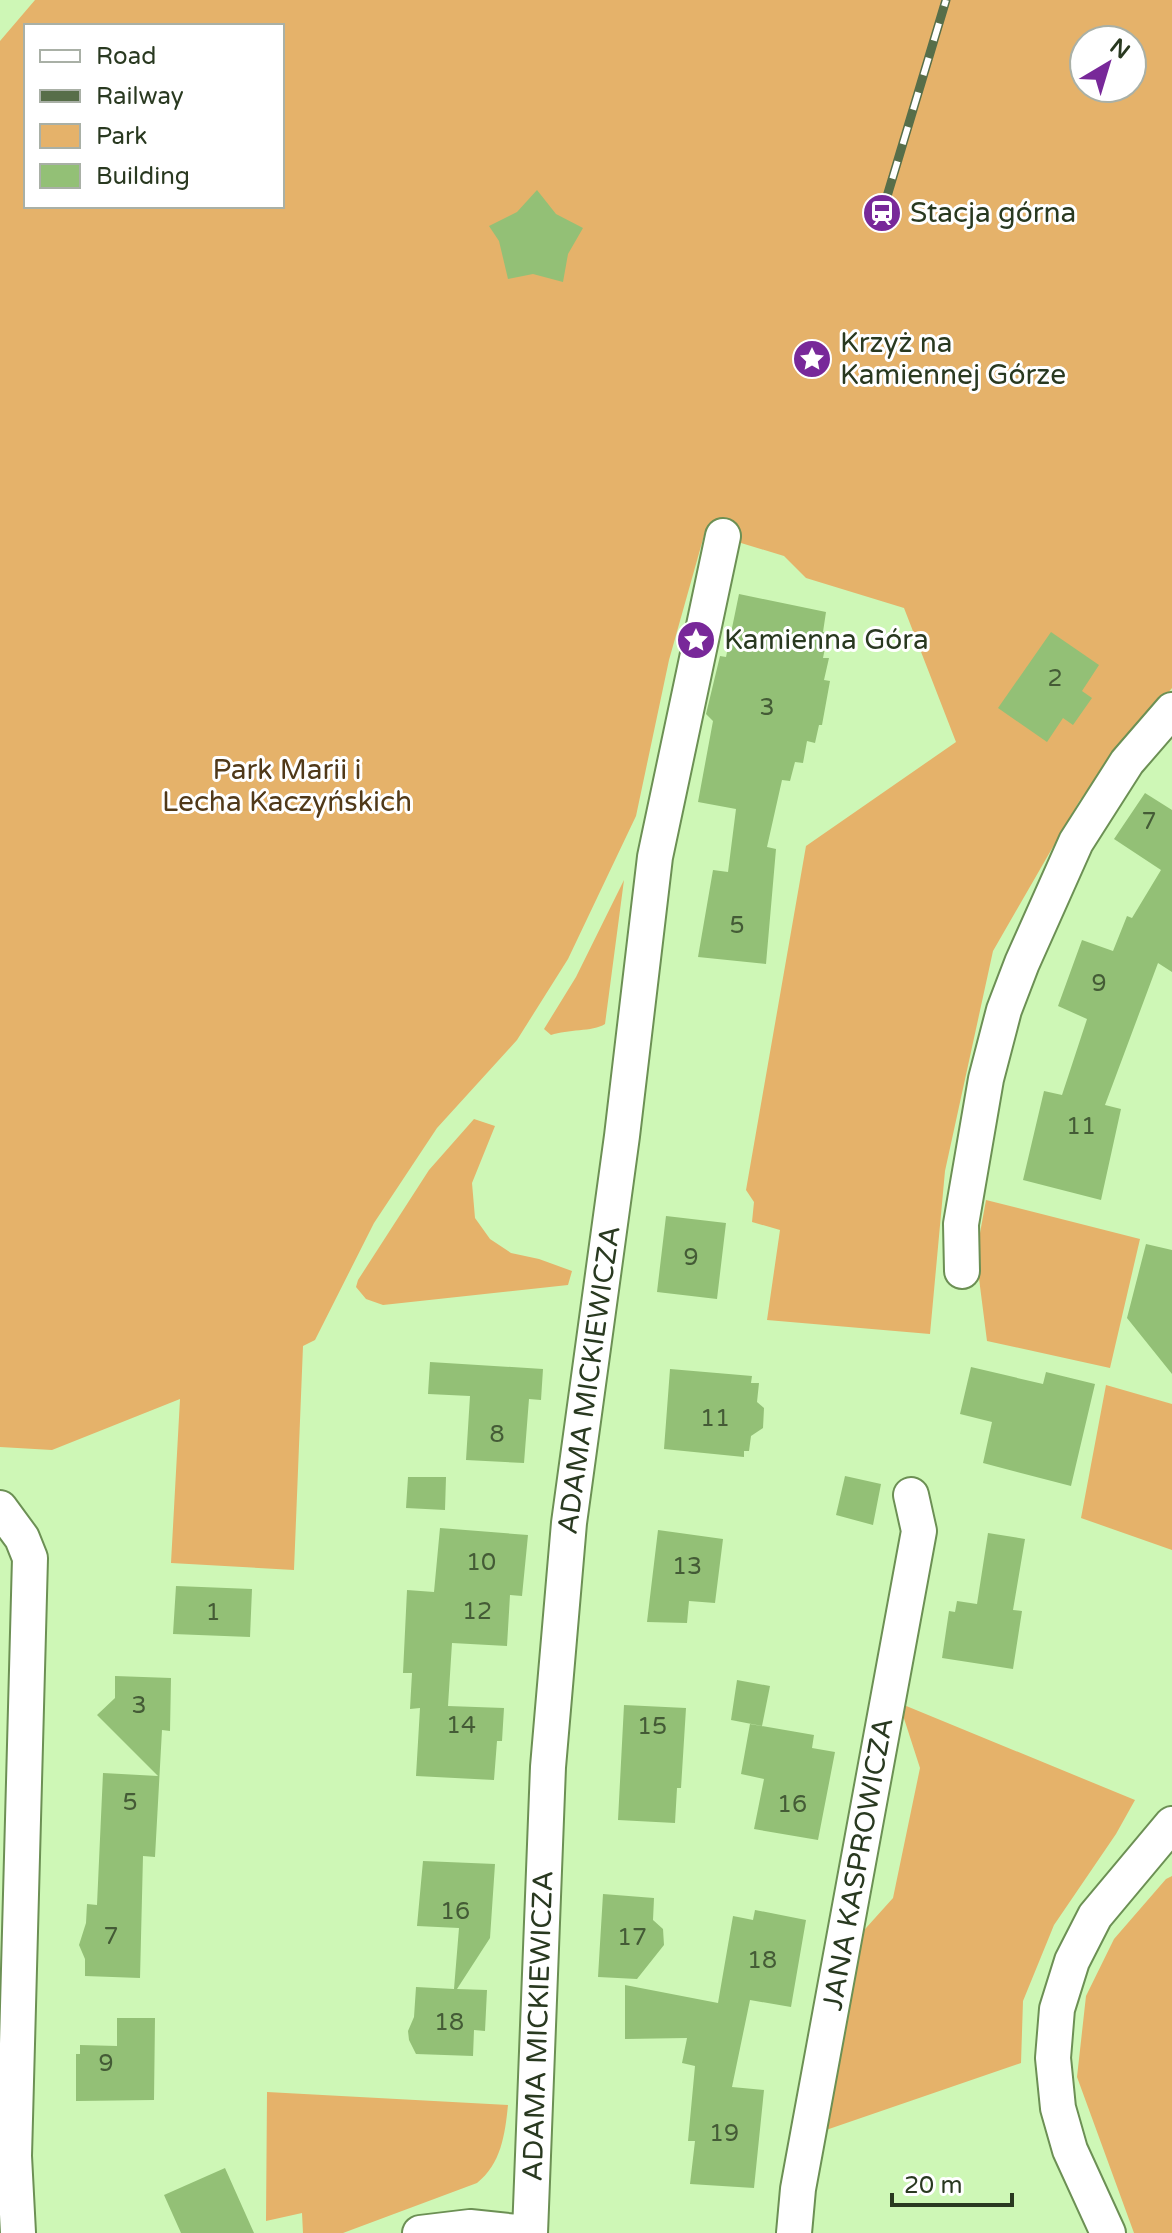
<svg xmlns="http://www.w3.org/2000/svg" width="1172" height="2233" font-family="'Varela Round',sans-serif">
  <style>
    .green { fill: #e5b26a; fill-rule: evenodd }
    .building { fill: #93c076 }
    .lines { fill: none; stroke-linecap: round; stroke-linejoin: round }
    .minor-casing { stroke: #6c9054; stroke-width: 38 }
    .minor { stroke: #fff; stroke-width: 34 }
    .rail-casing { stroke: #576e49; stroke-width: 9 }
    .rail { stroke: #fff; stroke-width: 6; stroke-dasharray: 18; stroke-linecap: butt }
    .labels { text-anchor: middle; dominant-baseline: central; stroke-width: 6; stroke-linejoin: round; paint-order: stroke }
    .number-label { font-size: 24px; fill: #445b36 }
    .poi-label { font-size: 28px; fill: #293920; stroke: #fff; text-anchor: start }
    .park-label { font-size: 28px; fill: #503919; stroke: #fff }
    .street-label { font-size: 28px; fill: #293920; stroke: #fff }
  </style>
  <rect width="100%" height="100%" fill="#cef7b6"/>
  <path class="green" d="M35,0H1172V688L1080,800L993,951L945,1171L930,1334L767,1320L780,1230L752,1222L754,1202L746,1190L806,846L956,742L904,608L806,578L784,556L705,532L669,660L636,816L568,959L517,1040L437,1128L374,1223L315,1340L303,1346L294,1570L171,1563L180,1399L52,1450L0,1447V41ZM26,26H282V206H26ZM1084,40H1132V88H1084Z
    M624,880L605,1024C592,1032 568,1029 551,1035L544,1029L576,977Z
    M474,1119L495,1126L472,1183L475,1218L490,1239L511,1253L539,1259L572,1271L568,1285L383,1305L366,1299L356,1287L358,1280L429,1170Z
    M986,1200L1140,1239L1110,1368L987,1341L976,1255Z
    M1106,1385L1172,1404V1550L1081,1518Z
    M899,1703L1135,1800L1116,1834L1054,1925L1023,2001L1021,2063L826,2130L857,1938L893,1898L920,1768Z
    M1172,1876V2233H1134L1077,2077L1086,1996L1114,1939L1166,1879Z
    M267,2092L508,2105C505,2135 501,2164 477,2183L343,2233H303L302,2213L266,2221Z"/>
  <path class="building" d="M537,190L556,214L583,228L568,254L563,282L533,274L508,279L499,241L489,226L517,212Z
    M739,594L826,612L823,632L828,633L823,658H829L824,680L830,681L822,725H819L815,743L807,741L803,763L795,762L790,781L782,780L767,847L776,849L766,964L698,957L713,870L728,872L736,809L698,802L713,721L706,714L720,656L726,657Z
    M1051,632L1099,665L1082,691L1092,698L1073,725L1063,718L1047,742L998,708Z
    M1145,793L1172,810V972L1158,963L1105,1105L1121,1109L1101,1200L1023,1180L1044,1091L1062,1095L1087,1019L1058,1006L1082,940L1113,951L1127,916L1132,918L1161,870L1114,839Z
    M666,1216L726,1223L717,1299L657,1292Z
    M1146,1244L1172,1250V1374L1127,1318Z
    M430,1362L543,1369L541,1400L529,1399L524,1463L466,1460L470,1396L428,1394Z
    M971,1367L1043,1384L1046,1372L1095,1384L1071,1486L983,1463L992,1422L960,1414Z
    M670,1369L752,1376L751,1383H759L757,1402L764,1408L763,1428L751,1436L749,1451H744V1457L664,1449Z
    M845,1476L881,1484L873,1525L836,1515Z
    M408,1477H446L445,1510L406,1508Z
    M440,1528L528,1535L522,1596L510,1595L507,1646L452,1643L448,1706L504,1708L502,1741H497L494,1780L416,1776L420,1708L410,1709L412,1673H403L407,1590L434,1592Z
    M658,1530L723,1539L715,1603L689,1601L687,1623L647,1622Z
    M988,1533L1025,1539L1013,1610L1022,1611L1013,1669L942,1658L949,1611L955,1612L957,1601L977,1604Z
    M176,1586L252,1589L250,1637L173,1634Z
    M115,1676L171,1678L170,1731L162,1730L155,1857L143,1856L140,1978L85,1976V1959L79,1945L86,1923L87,1904L97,1905L103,1773L158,1776L97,1715L115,1698Z
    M737,1680L770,1686L762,1726L731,1720Z
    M624,1705L686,1708L681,1788H677L675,1823L618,1820Z
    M750,1724L814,1735L812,1748L835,1752L818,1840L754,1829L764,1779L741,1774Z
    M423,1861L495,1864L490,1938L457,1989L487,1990L485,2031L474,2030L473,2056L416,2054L409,2040L408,2031L414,2017L416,1987L454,1989L459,1928L417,1926Z
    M603,1894L654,1898L653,1920L663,1929L664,1945L637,1979L598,1977Z
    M755,1910L806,1920L791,2007L750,2000L732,2087L764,2090L754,2188L690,2184L695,2141H688L695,2066L682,2063L687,2038L625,2039V1985L718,2003L733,1916L753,1920Z
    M117,2018H155L154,2100L76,2101V2054H80V2045L117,2046Z
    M225,2168L254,2233H181L164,2195Z"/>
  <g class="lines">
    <defs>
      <path id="minor" d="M962,1271L961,1224L986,1079L1004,1010L1022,963L1076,842L1127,762L1172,710
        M0,1508L22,1538L30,1558L14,2156L18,2233
        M420,2233L470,2227L527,2233
        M530,2233L548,1767L569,1523L622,1136L655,857L723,536
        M794,2233L798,2189L919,1531L911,1495
        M1108,2233L1070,2150L1058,2108L1053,2058L1057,2009L1072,1961L1095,1916L1172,1824"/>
    </defs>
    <use href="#minor" class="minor-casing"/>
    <use href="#minor" class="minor"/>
    <defs>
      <path id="rail" d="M882,213L946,0"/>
    </defs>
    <use href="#rail" class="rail-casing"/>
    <use href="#rail" class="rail"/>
  </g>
  <defs>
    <symbol id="station-disc" viewBox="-11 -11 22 22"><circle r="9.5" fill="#782899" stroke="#fff"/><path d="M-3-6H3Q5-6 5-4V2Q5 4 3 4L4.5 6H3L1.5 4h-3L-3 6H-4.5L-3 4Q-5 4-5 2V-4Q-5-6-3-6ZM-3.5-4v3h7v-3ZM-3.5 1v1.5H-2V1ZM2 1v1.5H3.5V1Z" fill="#fff"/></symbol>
    <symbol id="sight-disc" viewBox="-11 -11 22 22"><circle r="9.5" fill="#782899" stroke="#fff"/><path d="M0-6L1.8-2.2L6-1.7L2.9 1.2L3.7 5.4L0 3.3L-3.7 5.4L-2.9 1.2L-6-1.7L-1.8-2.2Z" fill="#fff"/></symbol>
  </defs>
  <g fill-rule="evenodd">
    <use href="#station-disc" x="860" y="191" width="44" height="44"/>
    <use href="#sight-disc" x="790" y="337" width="44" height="44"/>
    <use href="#sight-disc" x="674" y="618" width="44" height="44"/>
  </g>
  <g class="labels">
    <g class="number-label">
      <text x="1055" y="678">2</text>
      <text x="767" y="707">3</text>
      <text x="1149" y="821">7</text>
      <text x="737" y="925">5</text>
      <text x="1099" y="983">9</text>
      <text x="1081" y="1126">11</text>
      <text x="691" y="1257">9</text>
      <text x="715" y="1418">11</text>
      <text x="497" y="1434">8</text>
      <text x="481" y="1562">10</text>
      <text x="687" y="1566">13</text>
      <text x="477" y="1611">12</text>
      <text x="213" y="1612">1</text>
      <text x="139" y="1705">3</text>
      <text x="461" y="1725">14</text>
      <text x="652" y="1726">15</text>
      <text x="130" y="1802">5</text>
      <text x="792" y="1804">16</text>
      <text x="455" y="1911">16</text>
      <text x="111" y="1936">7</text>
      <text x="632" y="1937">17</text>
      <text x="762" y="1960">18</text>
      <text x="449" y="2022">18</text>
      <text x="106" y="2063">9</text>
      <text x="724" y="2133">19</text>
    </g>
    <g class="poi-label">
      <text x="910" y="213">Stacja górna</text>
      <text x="840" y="343">Krzyż na<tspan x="840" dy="32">Kamiennej Górze</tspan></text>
      <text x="724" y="640">Kamienna Góra</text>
    </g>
    <g class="park-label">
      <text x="287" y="770">Park Marii i<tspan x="287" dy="32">Lecha Kaczyńskich</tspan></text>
    </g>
    <g class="street-label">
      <text transform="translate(589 1380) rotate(-82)">ADAMA MICKIEWICZA</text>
      <text transform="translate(858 1864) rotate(-80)">JANA KASPROWICZA</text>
      <text transform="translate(538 2026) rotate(-88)">ADAMA MICKIEWICZA</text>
    </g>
  </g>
  <rect x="24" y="24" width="260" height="184" fill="#ffffff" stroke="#a9b0a6" stroke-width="2"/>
  <rect x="40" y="50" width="40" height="12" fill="#ffffff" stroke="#a9b0a6" stroke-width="2"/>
  <text x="96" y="64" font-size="24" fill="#293920">Road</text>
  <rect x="40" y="90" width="40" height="12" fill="#576e49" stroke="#a9b0a6" stroke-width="2"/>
  <text x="96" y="104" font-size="24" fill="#293920">Railway</text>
  <rect x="40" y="124" width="40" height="24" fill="#e5b26a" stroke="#a9b0a6" stroke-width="2"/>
  <text x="96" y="144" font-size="24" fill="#293920">Park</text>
  <rect x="40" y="164" width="40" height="24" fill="#93c076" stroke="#a9b0a6" stroke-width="2"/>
  <text x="96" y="184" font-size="24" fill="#293920">Building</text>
  <g transform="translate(1108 64) rotate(38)"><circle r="38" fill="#ffffff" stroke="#a9b0a6" stroke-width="2"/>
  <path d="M0-6L14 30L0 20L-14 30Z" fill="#782899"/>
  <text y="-12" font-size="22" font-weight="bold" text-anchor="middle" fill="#293920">N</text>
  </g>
  <path d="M892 2193v12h120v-12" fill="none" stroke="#293920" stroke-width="4"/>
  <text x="904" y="2193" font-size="24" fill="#293920" stroke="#ffffff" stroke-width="6" paint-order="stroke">20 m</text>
</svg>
